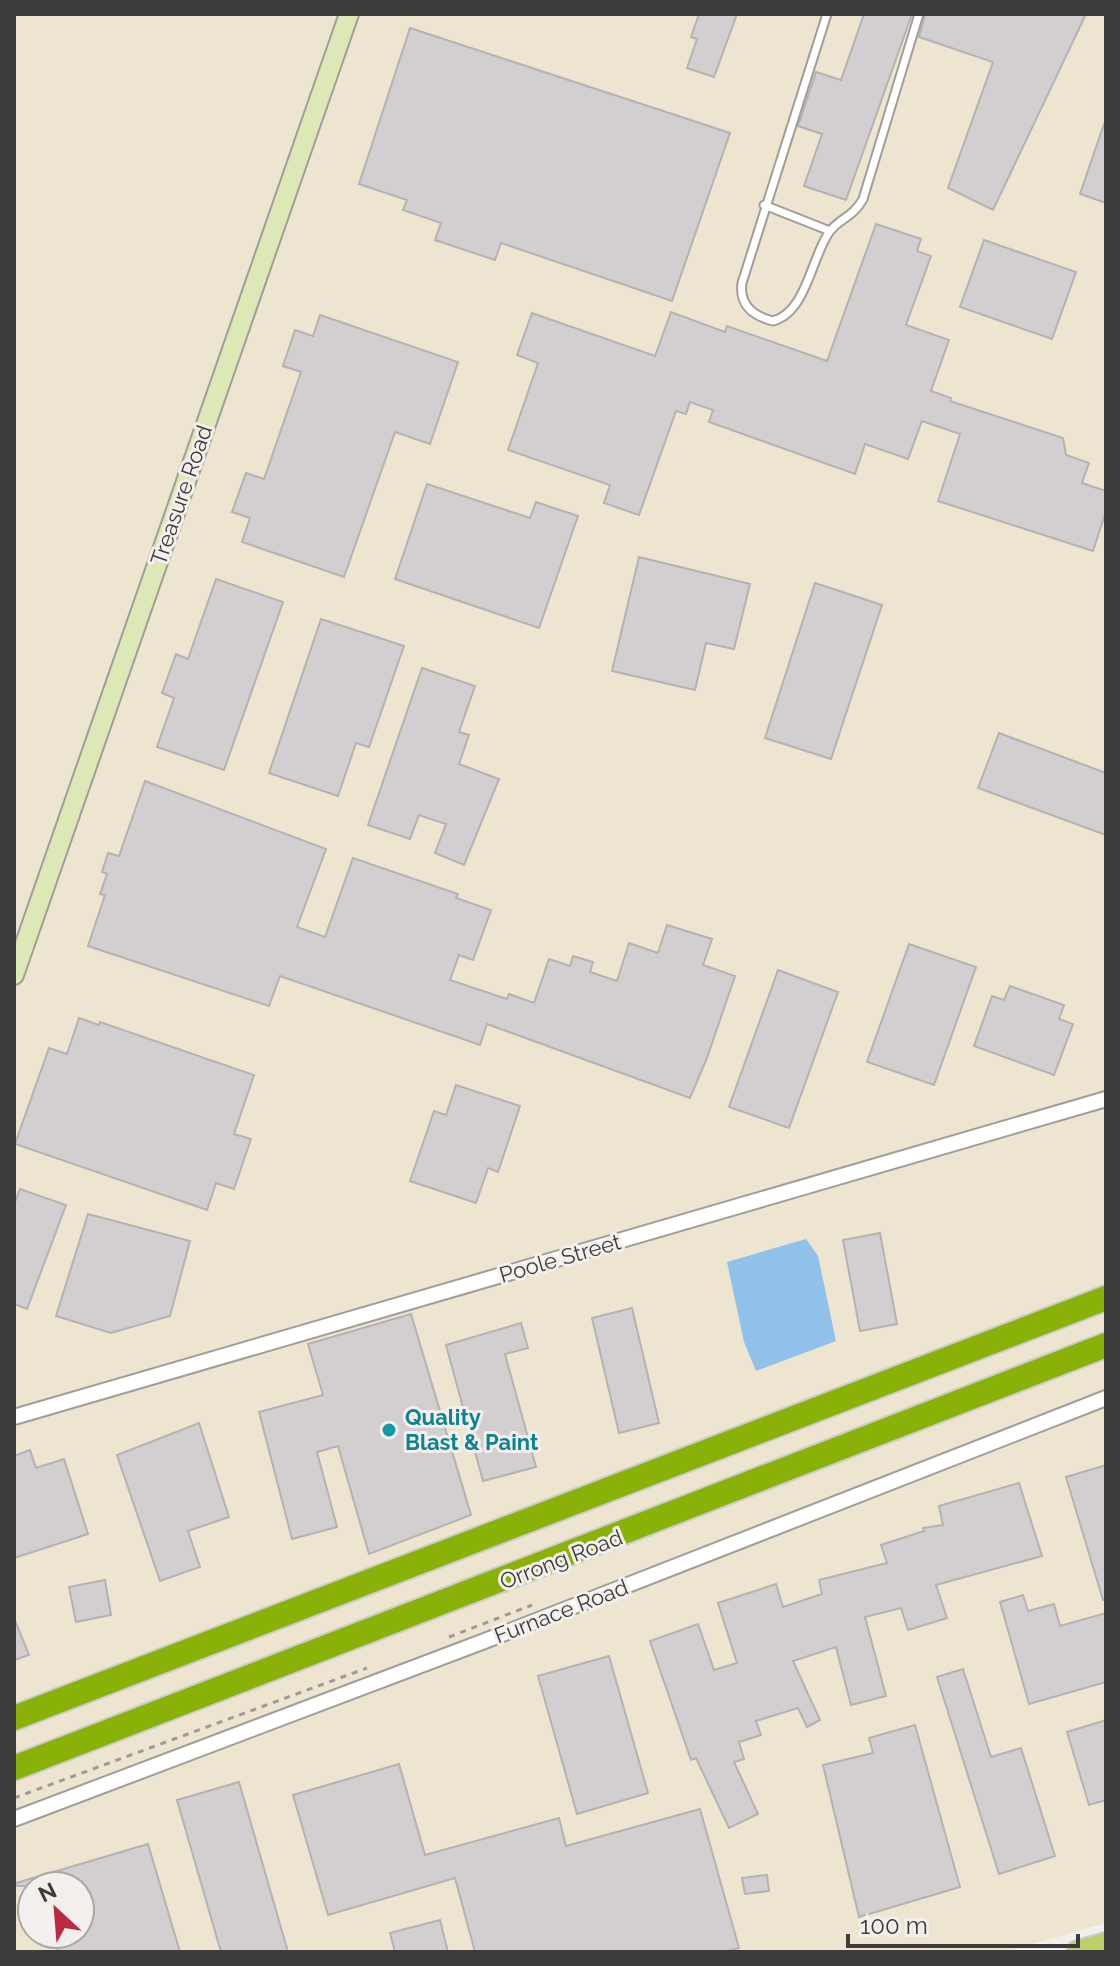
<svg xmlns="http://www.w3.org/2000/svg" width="1120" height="1966" font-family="Raleway,sans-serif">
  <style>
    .industrial { fill: #eee5d0; fill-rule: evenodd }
    .water { fill: #8fc1eb }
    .building { fill: #d3cecf; stroke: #b6b1b3; stroke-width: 2 }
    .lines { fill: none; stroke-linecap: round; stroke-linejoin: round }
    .lane-casing { stroke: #a09d9a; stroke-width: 11 }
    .street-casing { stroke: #a09d9a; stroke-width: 18 }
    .secondary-casing { stroke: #a09d9a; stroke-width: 22 }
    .primary-casing { stroke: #cdcccc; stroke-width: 26 }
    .highway-casing { stroke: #cdcccc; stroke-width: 28 }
    .path { stroke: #9d9a98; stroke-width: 3; stroke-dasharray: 6 6; stroke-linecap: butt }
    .lane { stroke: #fff; stroke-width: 7 }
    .street { stroke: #fff; stroke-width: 14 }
    .secondary { stroke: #dce8b5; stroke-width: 18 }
    .primary { stroke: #b9d06b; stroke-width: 22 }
    .highway { stroke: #8ab108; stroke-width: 24 }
    .culture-dot { fill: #0f9aa8; stroke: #f3efec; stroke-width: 3 }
    .labels { text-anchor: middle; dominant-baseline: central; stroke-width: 6; stroke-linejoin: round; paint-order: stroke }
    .street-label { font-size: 22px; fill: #3e3c3b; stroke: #f3efec }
    .culture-label { font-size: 22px; font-weight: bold; fill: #0d838f; stroke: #f3efec; text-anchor: start }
  </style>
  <rect width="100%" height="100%" fill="#f3efec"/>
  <path class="industrial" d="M14,14H1106V1923L1006,1952H14ZM32,1886H80V1934H32Z"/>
  <path class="water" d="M806,1239L818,1256L836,1341L756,1371L744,1342L727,1262Z"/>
  <path class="building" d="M699,14H737L714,77L687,68L697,39L691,37Z
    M864,14H912L846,200L804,186L822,134L798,126L816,72L841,80Z
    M925,14H1086L993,210L948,188L993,62L919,37Z
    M410,28L730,133L672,301L501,243L495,260L435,240L441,223L403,210L407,200L359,184Z
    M1104,124H1106V203L1080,194Z
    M876,224L921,239L917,251L931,256L906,325L949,340L931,391L951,398L950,401L1063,438L1066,455L1089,463L1082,483L1106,491V511L1093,551L938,501L960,434L922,421L908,459L865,444L855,474L709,422L713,410L690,402L686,414L676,411L639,515L604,503L610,485L508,450L538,363L517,355L532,313L655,356L671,312L725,332L727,326L827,361Z
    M984,240L1076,272L1052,339L960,307Z
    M320,315L458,362L430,444L395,432L344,577L242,542L250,518L232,512L246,473L264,479L301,372L283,366L295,330L313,336Z
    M427,484L530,518L536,502L578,516L539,628L395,579Z
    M639,557L750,584L734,649L706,643L695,690L612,671Z
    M216,579L283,602L224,770L157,747L174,698L162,693L176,654L188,659Z
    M815,583L882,605L831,759L765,738Z
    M321,619L404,646L369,747L356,743L338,796L269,773Z
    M422,668L475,686L459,732L469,735L459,764L499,779L464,865L435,853L446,824L419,815L410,839L368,825Z
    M999,733L1106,773V835L978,788Z
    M145,781L326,849L297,927L325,937L353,858L458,894L456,898L491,910L473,960L459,955L450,980L507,999L509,994L534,1003L549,959L570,966L573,956L593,962L590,972L617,981L629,943L658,953L667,925L712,939L703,965L735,976L707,1058L690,1098L487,1024L480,1045L280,976L269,1006L88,946L105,895L100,894L107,874L102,872L108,853L119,856Z
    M909,944L976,967L934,1085L867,1062Z
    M778,970L838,992L789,1128L729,1107Z
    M1010,986L1064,1005L1059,1019L1073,1024L1054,1075L974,1046L992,996L1004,1000Z
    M79,1018L99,1025L100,1022L254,1075L234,1134L251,1139L234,1189L216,1183L207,1210L15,1144L49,1048L67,1054Z
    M456,1085L520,1106L498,1172L488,1168L476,1203L410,1181L434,1111L446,1115Z
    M20,1189L66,1205L27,1309L14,1304V1205Z
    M88,1214L190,1241L170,1316L111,1333L56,1316Z
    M880,1233L897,1324L860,1331L843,1240Z
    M632,1308L659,1423L619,1433L592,1318Z
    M411,1314L471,1515L369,1554L338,1446L317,1452L337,1527L292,1539L259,1412L323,1395L308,1344Z
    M521,1323L528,1348L505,1354L536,1467L483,1481L446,1345Z
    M199,1423L229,1517L188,1531L200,1567L160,1581L117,1455Z
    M30,1450L36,1468L64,1459L88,1534L14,1558V1456Z
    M1106,1465V1600H1103L1066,1477Z
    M1019,1483L1042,1556L936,1585L947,1618L908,1630L901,1608L865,1617L886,1696L851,1705L836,1647L793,1661L820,1720L807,1727L798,1708L756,1721L761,1735L739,1742L744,1759L734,1762L758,1814L729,1828L696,1758L691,1760L650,1641L698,1624L714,1670L737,1663L718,1603L776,1584L783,1607L822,1594L819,1580L887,1563L881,1545L924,1531L923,1528L943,1525L939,1506Z
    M105,1580L111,1615L76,1622L69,1587Z
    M1023,1595L1028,1611L1054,1604L1060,1626L1106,1613V1682L1029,1704L1000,1602Z
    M14,1618L29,1655L14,1660Z
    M609,1656L648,1793L577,1814L538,1676Z
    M963,1669L991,1757L1021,1748L1055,1856L999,1874L937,1677Z
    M1106,1720V1800L1089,1805L1067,1732Z
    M915,1725L960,1887L859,1917L823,1765L873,1753L869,1738Z
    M399,1764L425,1855L559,1818L566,1846L700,1809L739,1948L723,1952H475L455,1878L328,1915L293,1795Z
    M239,1782L288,1952H221L177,1800Z
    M148,1844L180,1952H58L53,1934H80V1886H16V1883Z
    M767,1875L769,1891L745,1894L742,1878Z
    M440,1920L448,1952H395L390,1933Z"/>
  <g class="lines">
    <defs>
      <path id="lane" d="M827,14L742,283C739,305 753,316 773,321C806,312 811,260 828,234C837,219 853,218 863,199L919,14
        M764,205L830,231"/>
      <path id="street" d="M14,1417L1106,1099
        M14,1819L482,1642L1106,1398"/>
      <path id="secondary" d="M14,975L349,14"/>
      <path id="primary" d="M1078,1952L1106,1944"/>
      <path id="highway" d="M14,1718L1106,1298
        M14,1768L1106,1345"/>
    </defs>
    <use href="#lane" class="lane-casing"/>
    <use href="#street" class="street-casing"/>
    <use href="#secondary" class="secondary-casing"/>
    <use href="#primary" class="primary-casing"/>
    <use href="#highway" class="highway-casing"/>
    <path class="path" d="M449,1637L532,1605
      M14,1798L367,1668"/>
    <use href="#lane" class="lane"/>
    <use href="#street" class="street"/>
    <use href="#secondary" class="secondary"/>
    <use href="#primary" class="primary"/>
    <use href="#highway" class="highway"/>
  </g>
  <circle class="culture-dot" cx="389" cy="1430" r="8"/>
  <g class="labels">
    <g class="street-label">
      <text transform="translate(181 495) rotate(-71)">Treasure Road</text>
      <text transform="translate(560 1258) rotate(-16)">Poole Street</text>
      <text transform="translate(561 1559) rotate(-21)">Orrong Road</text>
      <text transform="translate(561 1611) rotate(-21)">Furnace Road</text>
    </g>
    <g class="culture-label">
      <text x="405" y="1417">Quality<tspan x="405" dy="25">Blast &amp; Paint</tspan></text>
    </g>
  </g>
  <rect width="1120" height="1966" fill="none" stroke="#3e3c3b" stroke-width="32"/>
  <g transform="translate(56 1910) rotate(334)"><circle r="38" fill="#f3efec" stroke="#aba7a5" stroke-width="2"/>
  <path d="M0-6L14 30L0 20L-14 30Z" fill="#bb2a41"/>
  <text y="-12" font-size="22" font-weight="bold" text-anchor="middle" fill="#3e3c3b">N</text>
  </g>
  <path d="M848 1934v12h230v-12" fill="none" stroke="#3e3c3b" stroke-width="4"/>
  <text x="860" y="1934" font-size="24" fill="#3e3c3b" stroke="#f3efec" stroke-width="6" paint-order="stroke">100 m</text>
</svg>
